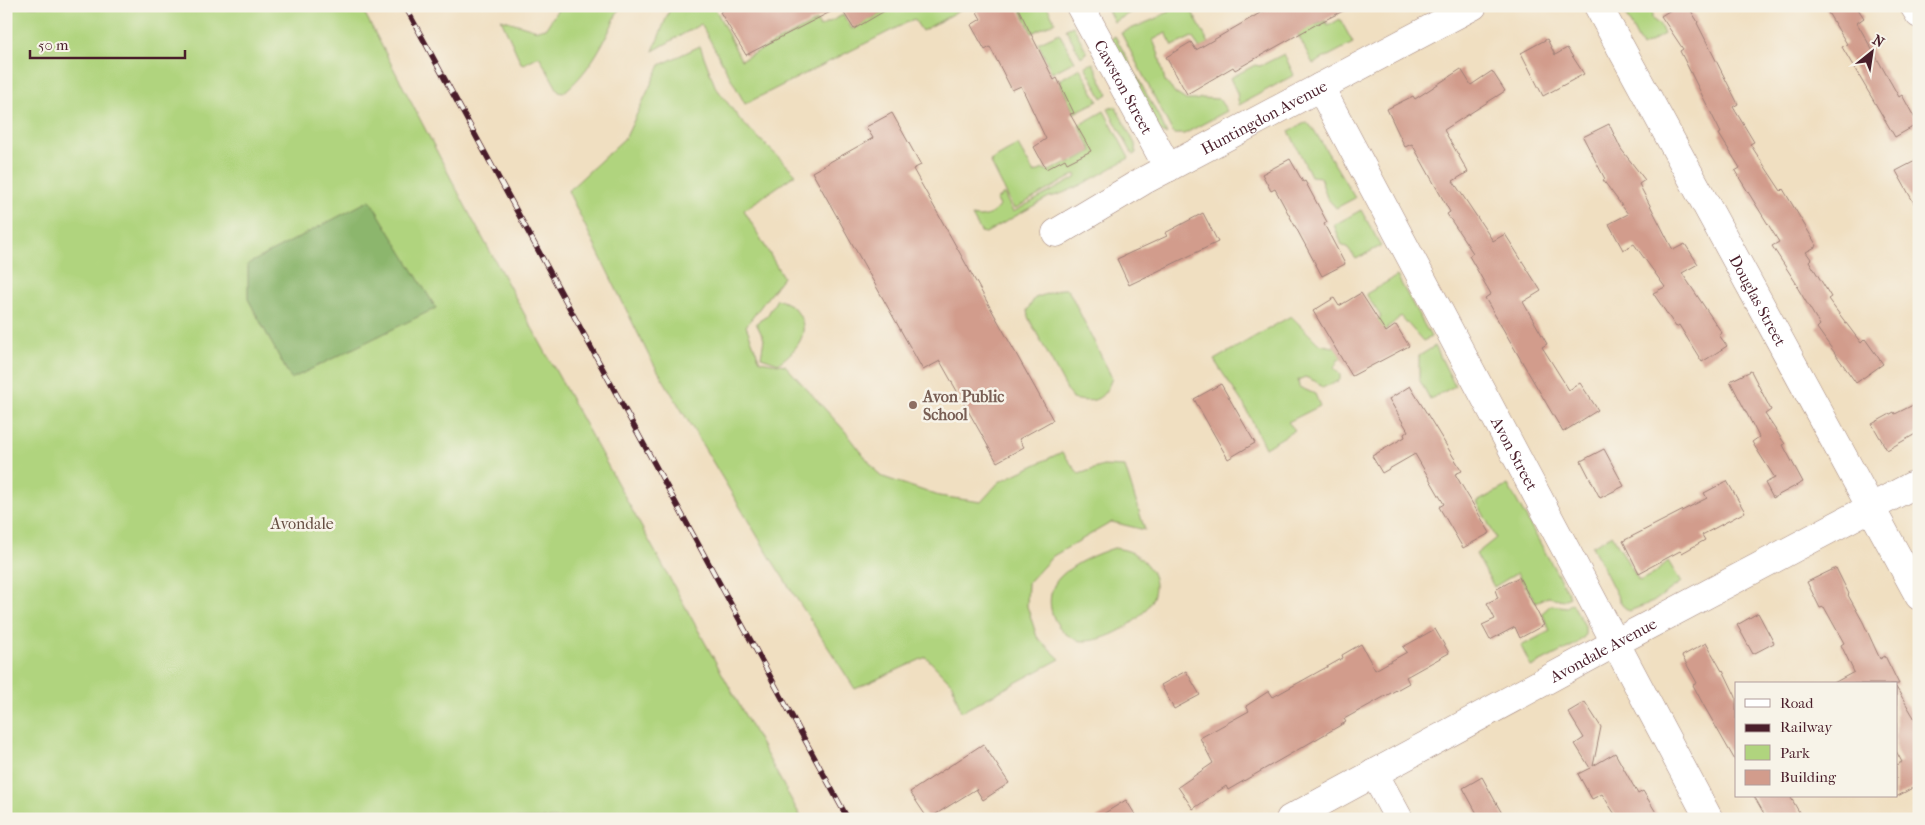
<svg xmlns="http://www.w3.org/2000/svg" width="1925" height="825" font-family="'IM FELL French Canon',serif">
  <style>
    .green { fill: #b0d47e; stroke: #7d7a54 }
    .forest { fill: #8cb66d; stroke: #6b6a4c }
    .building { fill: #d29c8c }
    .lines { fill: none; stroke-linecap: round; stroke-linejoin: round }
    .minor-casing { stroke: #9d7f76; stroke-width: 29 }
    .minor { stroke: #fff; stroke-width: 28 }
    .rail-casing { stroke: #4a1f2b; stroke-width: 5.5 }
    .rail { stroke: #f7f3e8; stroke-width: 4; stroke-dasharray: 11; stroke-linecap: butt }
    .education-dot { fill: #8d6e63; stroke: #f7f3e8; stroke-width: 2 }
    .labels { text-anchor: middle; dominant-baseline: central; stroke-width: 5; stroke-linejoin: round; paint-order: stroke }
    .street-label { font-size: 16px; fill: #4a1f2b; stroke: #f7f3e8 }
    .education-label { font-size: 16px; font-weight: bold; fill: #785e54; stroke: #f7f3e8; text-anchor: start }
    .park-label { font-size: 16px; fill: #644c40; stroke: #f7f3e8 }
  </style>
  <rect width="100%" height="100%" fill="#f7f3e8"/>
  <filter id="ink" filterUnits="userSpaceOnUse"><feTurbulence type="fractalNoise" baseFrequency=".02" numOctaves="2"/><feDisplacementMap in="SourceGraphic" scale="10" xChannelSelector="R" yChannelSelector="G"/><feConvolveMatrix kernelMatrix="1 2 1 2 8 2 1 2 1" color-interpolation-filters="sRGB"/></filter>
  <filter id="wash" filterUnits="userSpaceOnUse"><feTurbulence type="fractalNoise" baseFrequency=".0096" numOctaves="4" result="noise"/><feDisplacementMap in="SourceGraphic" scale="20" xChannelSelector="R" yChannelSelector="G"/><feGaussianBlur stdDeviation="1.12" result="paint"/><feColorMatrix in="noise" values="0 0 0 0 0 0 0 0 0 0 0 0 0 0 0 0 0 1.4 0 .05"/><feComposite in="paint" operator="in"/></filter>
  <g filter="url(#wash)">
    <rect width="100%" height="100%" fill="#f0dfc1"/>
    <path class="green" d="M6,6H361L470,215L802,819H6Z
      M560,6H620C607,38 590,72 563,93L559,92L539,56L524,64L521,63L501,19L537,30L546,28Z
      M671,6H718L715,8L741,60L817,21L820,27L843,15L852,29L895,6H968L922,31L914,19L745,104L701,24L653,51Z
      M1019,6H1047L1055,22L1032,33Z
      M1106,6H1141V7L1114,22Z
      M1179,6H1189L1213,51L1204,54L1192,37L1173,46L1166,33L1153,40L1159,55L1165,81L1175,93L1186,100H1196L1201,98L1219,99L1227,111L1184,134H1174L1171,129L1121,33L1157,18Z
      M1283,6H1306L1316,25L1326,21L1328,26L1340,19L1353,43L1313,64Z
      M1621,6H1652V19L1660,25L1664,34L1642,47Z
      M1073,26L1087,52L1081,57L1066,29Z
      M1059,33L1075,61L1052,73L1038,43Z
      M1115,36L1160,119L1167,135L1160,131L1111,39Z
      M700,46L715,86L741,121L796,174L744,210L783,277L746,326L760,361L785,365L845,431L880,476L939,496L981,502L999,482L1062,452L1079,474L1103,466L1125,467L1145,530L1112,522L1053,556L1028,583L1027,606L1037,637L1060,659L961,712L952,684L926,657L855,689L773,562L649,356L568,191L626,137L660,65Z
      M1284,54L1294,75L1239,105L1237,93L1230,78L1255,65L1260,66Z
      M1093,63L1108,94L1102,98L1085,66Z
      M1080,68L1098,101L1074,113L1059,80Z
      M1115,106L1135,144L1136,153L1133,155L1108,109Z
      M1104,111L1129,158C1111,168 1067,195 1049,197L986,233L981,232L972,216C983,219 993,215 999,206L996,200L1004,194L1013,212L1077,177L1076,174L1014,209L990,161L1018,145L1034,173L1043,169L1049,171L1065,163L1068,164L1092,151L1079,125Z
      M1307,122L1314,130L1355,198L1336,208L1327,198L1320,177L1311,176L1289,131Z
      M1361,210L1381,246L1356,259L1348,248L1342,245L1334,225Z
      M1397,276L1431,337L1423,341L1401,316L1384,331L1385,335L1338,360L1334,368L1340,375V380L1322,388L1317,382L1305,377L1298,380L1299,387L1315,394L1320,406L1288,422L1295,430L1265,448L1244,405L1214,360L1291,316L1319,344L1333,347L1381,317L1366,294Z
      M1061,289H1067L1071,295L1112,378C1103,402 1094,403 1072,399L1028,317L1027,310L1035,298Z
      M777,299C782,301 790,304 794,308C814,330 798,349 779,363L761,357L764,339L756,323L767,316Z
      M1435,346L1455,386L1430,399L1419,379V356Z
      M1508,485L1570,597L1564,600L1548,597L1536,602L1517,573L1494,587L1476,554L1496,538L1477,502Z
      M1612,535L1639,581L1655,573L1668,561L1681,582L1653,602L1629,611L1622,605L1592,546Z
      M1114,548C1130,550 1139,554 1149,568C1174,604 1115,642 1083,641C1077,641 1071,637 1066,634C1049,620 1044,594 1060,577C1074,563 1096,554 1114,548Z
      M1572,603L1585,626V636L1576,644L1531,667L1521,646L1550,631L1542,613L1551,605L1567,607Z"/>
    <path class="forest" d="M370,200L436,308L291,379L248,299V264Z"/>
    <g id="blocks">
      <path class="building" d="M730,6H893L854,29L840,7L746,55L720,12Z
        M986,6H1017L1054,80L1057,78L1074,113L1070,114L1091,151L1067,163L1065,159L1046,169L1034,147L1046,139L1021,86L1012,90L990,47L985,50L971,25L981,19L977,12Z
        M1272,6H1353L1317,24L1235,70L1233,67L1187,94L1166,57L1191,42L1196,50Z
        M1677,6H1688L1698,22L1697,23L1738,104L1733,107L1754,142L1750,144L1781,191L1783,189L1817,246L1806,252L1811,259L1809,261L1831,297L1828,299L1861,343L1865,339L1883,364L1856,383L1817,328L1820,325L1797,287L1798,286L1772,246L1779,242L1735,171L1740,168L1719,134L1721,133L1680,51L1683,49L1661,16Z
        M1824,6H1856L1864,18L1857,23L1899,97L1902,95L1918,124L1895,137L1842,47L1847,44Z
        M1547,39L1555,55L1567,48L1584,74L1543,96L1521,53Z
        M1461,69L1471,85L1492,71L1505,91L1444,130L1468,172L1453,181L1493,241L1505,234L1541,291L1523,302L1547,344L1542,347L1569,390L1580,383L1598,410L1563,432L1485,298L1491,294L1469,256L1473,253L1447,214L1450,212L1412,144L1405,147L1387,109L1413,96L1415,99Z
        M892,113L921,165L913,169L1053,420L1019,439L1024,447L997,462L940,361L923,370L812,172L873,138L866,127Z
        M1609,124L1621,149L1645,180L1639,184L1673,250L1685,244L1698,264L1682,273L1722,333L1719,335L1727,346L1702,362L1679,325L1676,327L1653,293L1665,287L1634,244L1623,250L1609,224L1628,214L1603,180L1605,179L1583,137Z
        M1290,159L1303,182L1305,181L1327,222L1324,224L1345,264L1322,276L1275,189L1271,191L1262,174Z
        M1919,159V212L1896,171Z
        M1203,213L1218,242L1129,285L1117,259L1167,236L1165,233Z
        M1361,293L1386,332L1396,325L1409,346L1352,376L1313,311L1334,298L1339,306Z
        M1751,371L1771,410L1765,414L1785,444L1783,445L1803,482L1773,498L1765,483L1775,478L1752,442L1759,437L1730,381Z
        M1221,384L1255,443L1228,459L1194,399Z
        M1410,386L1462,471L1455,474L1490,533L1463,548L1439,507L1444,504L1415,454L1382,473L1372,456L1405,437L1404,434L1408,431L1389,399Z
        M1919,402V432L1887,450L1872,424L1894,412L1895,414Z
        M1604,449L1624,486L1600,498L1581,461Z
        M1727,481L1745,512L1702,535L1705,540L1682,553L1680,551L1639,573L1623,541L1707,498L1704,493Z
        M1836,568L1849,594L1848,595L1863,622L1880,659L1885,656L1899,684H1832L1854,672L1841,645L1844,643L1824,607L1820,608L1807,582Z
        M1519,577L1544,625L1520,638L1515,627L1490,640L1482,625L1495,619L1487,603L1498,598L1495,590Z
        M1758,613L1774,643L1753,654L1737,625Z
        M1435,629L1449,653L1406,677L1409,683L1344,719L1346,722L1228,790L1226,786L1193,809L1178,787L1213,763L1200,738L1249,711L1246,706L1269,691L1273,697L1343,658L1342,655L1361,644L1375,670L1407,652L1403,647Z
        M1706,643L1722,671L1723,670L1736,697V762L1704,706L1693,685L1697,683L1682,656Z
        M1186,671L1200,695L1174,709L1161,685Z
        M1896,687L1919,726V790L1916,786L1896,797V765L1902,762L1896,751Z
        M1585,702L1601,727L1593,766L1615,753L1638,794L1643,791L1660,819H1618L1602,794L1592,799L1578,774L1590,768L1575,744L1584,738L1568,712Z
        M983,744L1009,783L983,800L976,789L928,819L910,792Z
        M1482,777L1505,819H1480L1463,788Z
        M1754,796H1790L1803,819H1767Z
        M1126,800L1138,819H1095Z"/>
    </g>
  </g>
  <g filter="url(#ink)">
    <use href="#blocks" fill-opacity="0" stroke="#9d7f76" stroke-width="1"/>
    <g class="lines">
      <defs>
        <g id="minor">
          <path id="s1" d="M1080,6L1168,168"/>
          <path id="s2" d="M1598,6L1919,596"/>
          <path d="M1914,6L1919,14"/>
          <path id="s3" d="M1320,87L1709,819"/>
          <path id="s4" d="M1056,233L1143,181L1473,6"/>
          <path d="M1374,773L1399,819"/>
          <path id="s5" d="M1290,819L1615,643L1919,482"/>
        </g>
      </defs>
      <use href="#minor" class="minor-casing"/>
      <use href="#minor" class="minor"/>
      <defs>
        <path id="rail" d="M405,6L848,819"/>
      </defs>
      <use href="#rail" class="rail-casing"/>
      <use href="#rail" class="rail"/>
    </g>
  </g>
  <circle class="education-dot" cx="913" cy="405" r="5"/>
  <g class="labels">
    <g class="street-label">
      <text stroke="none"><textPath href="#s1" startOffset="92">Cawston Street</textPath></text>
      <text stroke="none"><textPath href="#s4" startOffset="238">Huntingdon Avenue</textPath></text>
      <text stroke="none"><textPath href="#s2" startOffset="335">Douglas Street</textPath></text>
      <text stroke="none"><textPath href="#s3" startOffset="415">Avon Street</textPath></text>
      <text stroke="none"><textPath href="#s5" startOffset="356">Avondale Avenue</textPath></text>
    </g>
    <g class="education-label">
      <text x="923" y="396">Avon Public<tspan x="923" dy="18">School</tspan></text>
    </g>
    <g class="park-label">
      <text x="302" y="523">Avondale</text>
    </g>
  </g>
  <rect width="1925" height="825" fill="none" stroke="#f7f3e8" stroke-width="25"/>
  <rect x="1735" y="682" width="162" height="115" fill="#f7f3e8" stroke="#b29e9c"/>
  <rect x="1745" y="699" width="25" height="8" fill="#ffffff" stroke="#b29e9c"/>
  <text x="1780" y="708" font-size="15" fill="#4a1f2b">Road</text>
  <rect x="1745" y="724" width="25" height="8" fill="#4a1f2b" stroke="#b29e9c"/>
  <text x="1780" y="732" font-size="15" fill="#4a1f2b">Railway</text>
  <rect x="1745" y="745" width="25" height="15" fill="#b0d47e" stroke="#b29e9c"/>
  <text x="1780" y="758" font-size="15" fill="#4a1f2b">Park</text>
  <rect x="1745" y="770" width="25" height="15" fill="#d29c8c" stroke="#b29e9c"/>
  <text x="1780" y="782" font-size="15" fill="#4a1f2b">Building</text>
  <g transform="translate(1872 52) rotate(30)" stroke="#f7f3e8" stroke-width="4" paint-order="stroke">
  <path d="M0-4L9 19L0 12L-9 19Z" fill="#4a1f2b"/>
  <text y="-8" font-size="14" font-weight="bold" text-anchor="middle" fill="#4a1f2b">N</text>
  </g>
  <path d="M30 50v8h155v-8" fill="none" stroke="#4a1f2b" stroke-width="2.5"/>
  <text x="38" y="50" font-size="15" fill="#4a1f2b" stroke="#f7f3e8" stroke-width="4" paint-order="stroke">50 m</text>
</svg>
